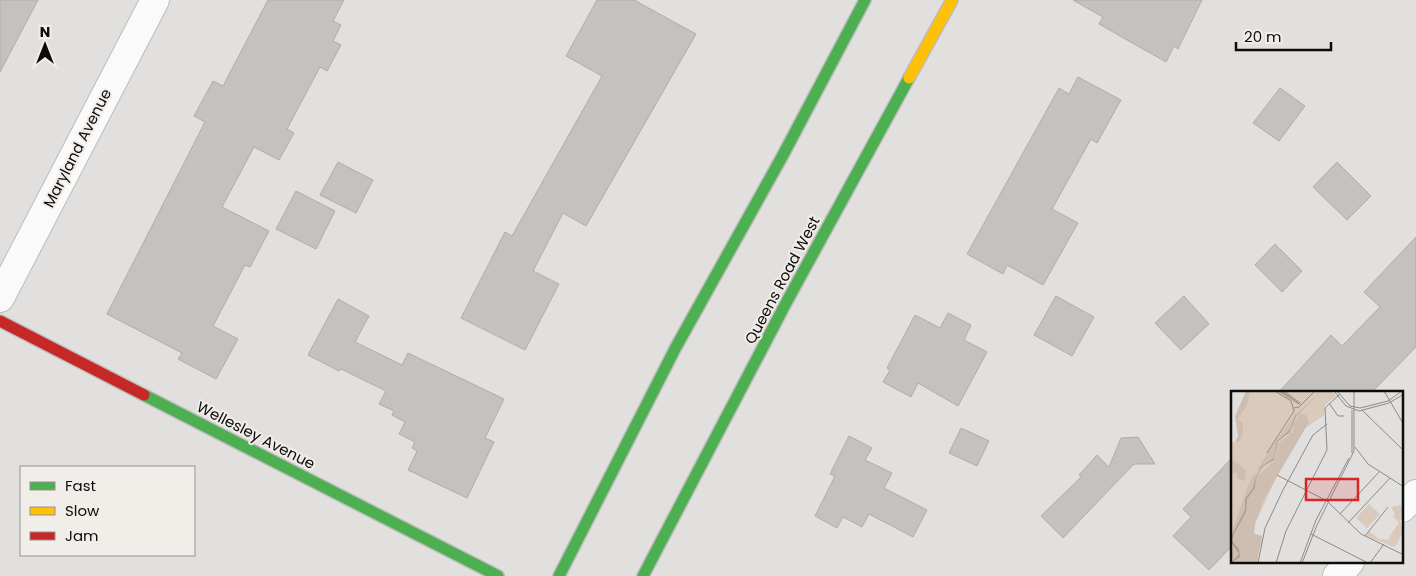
<svg xmlns="http://www.w3.org/2000/svg" width="1416" height="576" font-family="Poppins,sans-serif">
  <style>
    .building { fill: #c4c2c0; stroke: #aeadab }
    .lines { fill: none; stroke-linecap: round; stroke-linejoin: round }
    .street-casing { stroke: #bdbcba; stroke-width: 30 }
    .fast-casing { stroke: #bdbcba; stroke-width: 14 }
    .slow-casing { stroke: #bdbcba; stroke-width: 14 }
    .jam-casing { stroke: #bdbcba; stroke-width: 14 }
    .street { stroke: #fbfafa; stroke-width: 28 }
    .fast { stroke: #4caf50; stroke-width: 11 }
    .slow { stroke: #ffc107; stroke-width: 11 }
    .jam { stroke: #c62828; stroke-width: 11 }
    .labels { text-anchor: middle; dominant-baseline: central; stroke-width: 4; stroke-linejoin: round; paint-order: stroke }
    .street-label { font-size: 15px; fill: #0d0c0a; stroke: #f1ede9 }
    .inset-river { fill: none; stroke: #b09e8e; stroke-width: 2.5 }
    .inset-road { fill: none; stroke: #8d8b89; stroke-width: 1 }
    .view { fill: #d62828; fill-opacity: 0.15; stroke: #d62828; stroke-width: 2.5 }
    .inset-edge { fill: none; stroke: #0d0c0a; stroke-width: 2.5 }
  </style>
  <rect width="100%" height="100%" fill="#e2e0de"/>
  <path class="building" d="M0,0H38L0,72Z
    M268,0H344L333,21L341,25L333,41L341,45L327,71L320,67L287,129L294,133L279,160L254,147L222,207L269,231L250,267L245,265L213,326L238,339L216,379L178,359L182,353L107,314L205,122L194,116L213,81L223,86Z
    M597,0H634L696,34L586,226L563,213L533,271L559,284L525,350L461,318L505,232L512,236L602,76L566,56Z
    M1073,0H1202L1178,49L1174,46L1166,62L1099,24L1103,17Z
    M1078,77L1121,100L1097,143L1091,139L1052,209L1078,223L1043,285L1007,265L1003,274L967,254L1059,88L1069,94Z
    M1280,88L1305,106L1279,141L1253,123Z
    M338,162L373,180L356,213L320,195Z
    M1337,162L1371,196L1347,220L1313,187Z
    M296,191L335,211L316,249L276,229Z
    M1416,237V347L1372,392H1279L1331,335L1342,346L1380,307L1364,292Z
    M1275,244L1302,271L1282,292L1255,265Z
    M1056,296L1094,317L1072,356L1034,335Z
    M1184,296L1209,324L1181,350L1155,323Z
    M338,299L369,316L355,342L402,365L408,353L504,399L485,438L494,442L467,498L408,470L417,451L412,448L415,442L399,434L405,422L392,415L394,411L379,404L386,391L341,369L339,371L308,355Z
    M948,313L971,325L964,340L987,352L958,406L918,383L911,397L883,382L890,370L887,368L915,315L940,328Z
    M961,428L989,441L977,466L949,453Z
    M849,436L872,448L865,460L892,473L884,488L927,510L913,537L869,514L862,527L843,517L837,528L815,516L835,476L830,474Z
    M1138,437L1155,464H1134L1063,538L1041,516L1081,477L1079,475L1097,455L1109,467L1121,438Z
    M1232,458V546L1209,570L1173,536L1191,517L1183,509Z"/>
  <g class="lines">
    <defs>
      <path id="street" d="M0,298L155,0
        M1402,508L1416,494
        M1337,576L1350,562"/>
      <path id="fast" d="M144,395L498,576
        M559,576L676,347L783,155L865,0
        M643,576L786,303L909,78"/>
      <path id="slow" d="M909,78L952,0"/>
      <path id="jam" d="M0,321L144,395"/>
    </defs>
    <use href="#street" class="street-casing"/>
    <use href="#fast" class="fast-casing"/>
    <use href="#slow" class="slow-casing"/>
    <use href="#jam" class="jam-casing"/>
    <use href="#street" class="street"/>
    <use href="#fast" class="fast"/>
    <use href="#slow" class="slow"/>
    <use href="#jam" class="jam"/>
  </g>
  <g class="labels">
    <g class="street-label">
      <text transform="translate(77 148) rotate(-63)">Maryland Avenue</text>
      <text transform="translate(782 280) rotate(-62)">Queens Road West</text>
      <text transform="translate(256 435) rotate(27)">Wellesley Avenue</text>
    </g>
  </g>
  <g transform="translate(1231 391)">
    <rect width="172" height="172" fill="#e2e0de"/>
    <path d="M19,0H101L105,5L94,14L93,24L72,39L46,85L24,133L23,142L31,145V155L0,172V51H6L12,43V34L7,27ZM172,109V126L169,130L172,141L166,153L163,156L135,145L138,140L148,148L159,149L158,146L168,132L162,125L164,123L160,116L171,114ZM138,113L149,123L136,137L125,127Z" fill="#d9cabc"/>
    <path d="M15,0H19L16,14L7,28L12,32V43L8,51H4L7,45L4,25ZM67,19L59,39L46,52L43,67L28,79L26,78ZM69,22L75,24L78,31L33,108L24,133L23,143L31,145L26,172H0V143L17,95L23,83L28,84L44,69L48,52L62,40V33ZM0,68L15,79L14,90L7,88L5,81L0,83Z" fill="#cebeb1"/>
    <path d="M90,0L65,25L59,41L47,50L43,69L32,75L25,86L24,97L16,108L15,121L2,145L1,150L8,158L9,166L0,172L8,163L0,151V146L14,119V108L22,97L25,85L31,75L43,67L46,50L59,39L64,25Z" fill="#b09e8e"/>
    <path class="inset-river" d="M49,0L69,13M52,0L69,13"/>
    <path class="inset-road" d="M103,0L115,15L128,20L158,12L173,3M106,0L119,15L129,17L157,10L171,0M153,0L173,34M98,12L107,25H113M63,17L68,16L84,0M131,19L173,60M124,56L137,73L173,96M36,62L63,20L60,10L44,0M121,62V19M46,84L96,110L130,143L173,164M109,123L148,81M117,132L159,87M80,143L137,172M134,145L157,116M27,172L34,137L52,99L82,44L96,33M45,172L55,140L96,59L94,17L109,3M69,172L85,129L118,67M71,172L86,134L123,60V0M139,172L153,153"/>
    <path class="view" d="M75,88H127V109H75Z"/>
    <rect width="172" height="172" class="inset-edge"/>
  </g>
  <rect x="20" y="466" width="175" height="90" fill="#f1ede9" stroke="#969390"/>
  <rect x="30" y="482" width="25" height="8" fill="#4caf50" stroke="#969390"/>
  <text x="65" y="491" font-size="15" fill="#0d0c0a">Fast</text>
  <rect x="30" y="507" width="25" height="8" fill="#ffc107" stroke="#969390"/>
  <text x="65" y="516" font-size="15" fill="#0d0c0a">Slow</text>
  <rect x="30" y="532" width="25" height="8" fill="#c62828" stroke="#969390"/>
  <text x="65" y="541" font-size="15" fill="#0d0c0a">Jam</text>
  <g transform="translate(45 45)" stroke="#f1ede9" stroke-width="4" paint-order="stroke">
  <path d="M0-4L9 19L0 12L-9 19Z" fill="#0d0c0a"/>
  <text y="-8" font-size="14" font-weight="bold" text-anchor="middle" fill="#0d0c0a">N</text>
  </g>
  <path d="M1236 42v8h95v-8" fill="none" stroke="#0d0c0a" stroke-width="2.5"/>
  <text x="1244" y="42" font-size="15" fill="#0d0c0a" stroke="#f1ede9" stroke-width="4" paint-order="stroke">20 m</text>
</svg>
